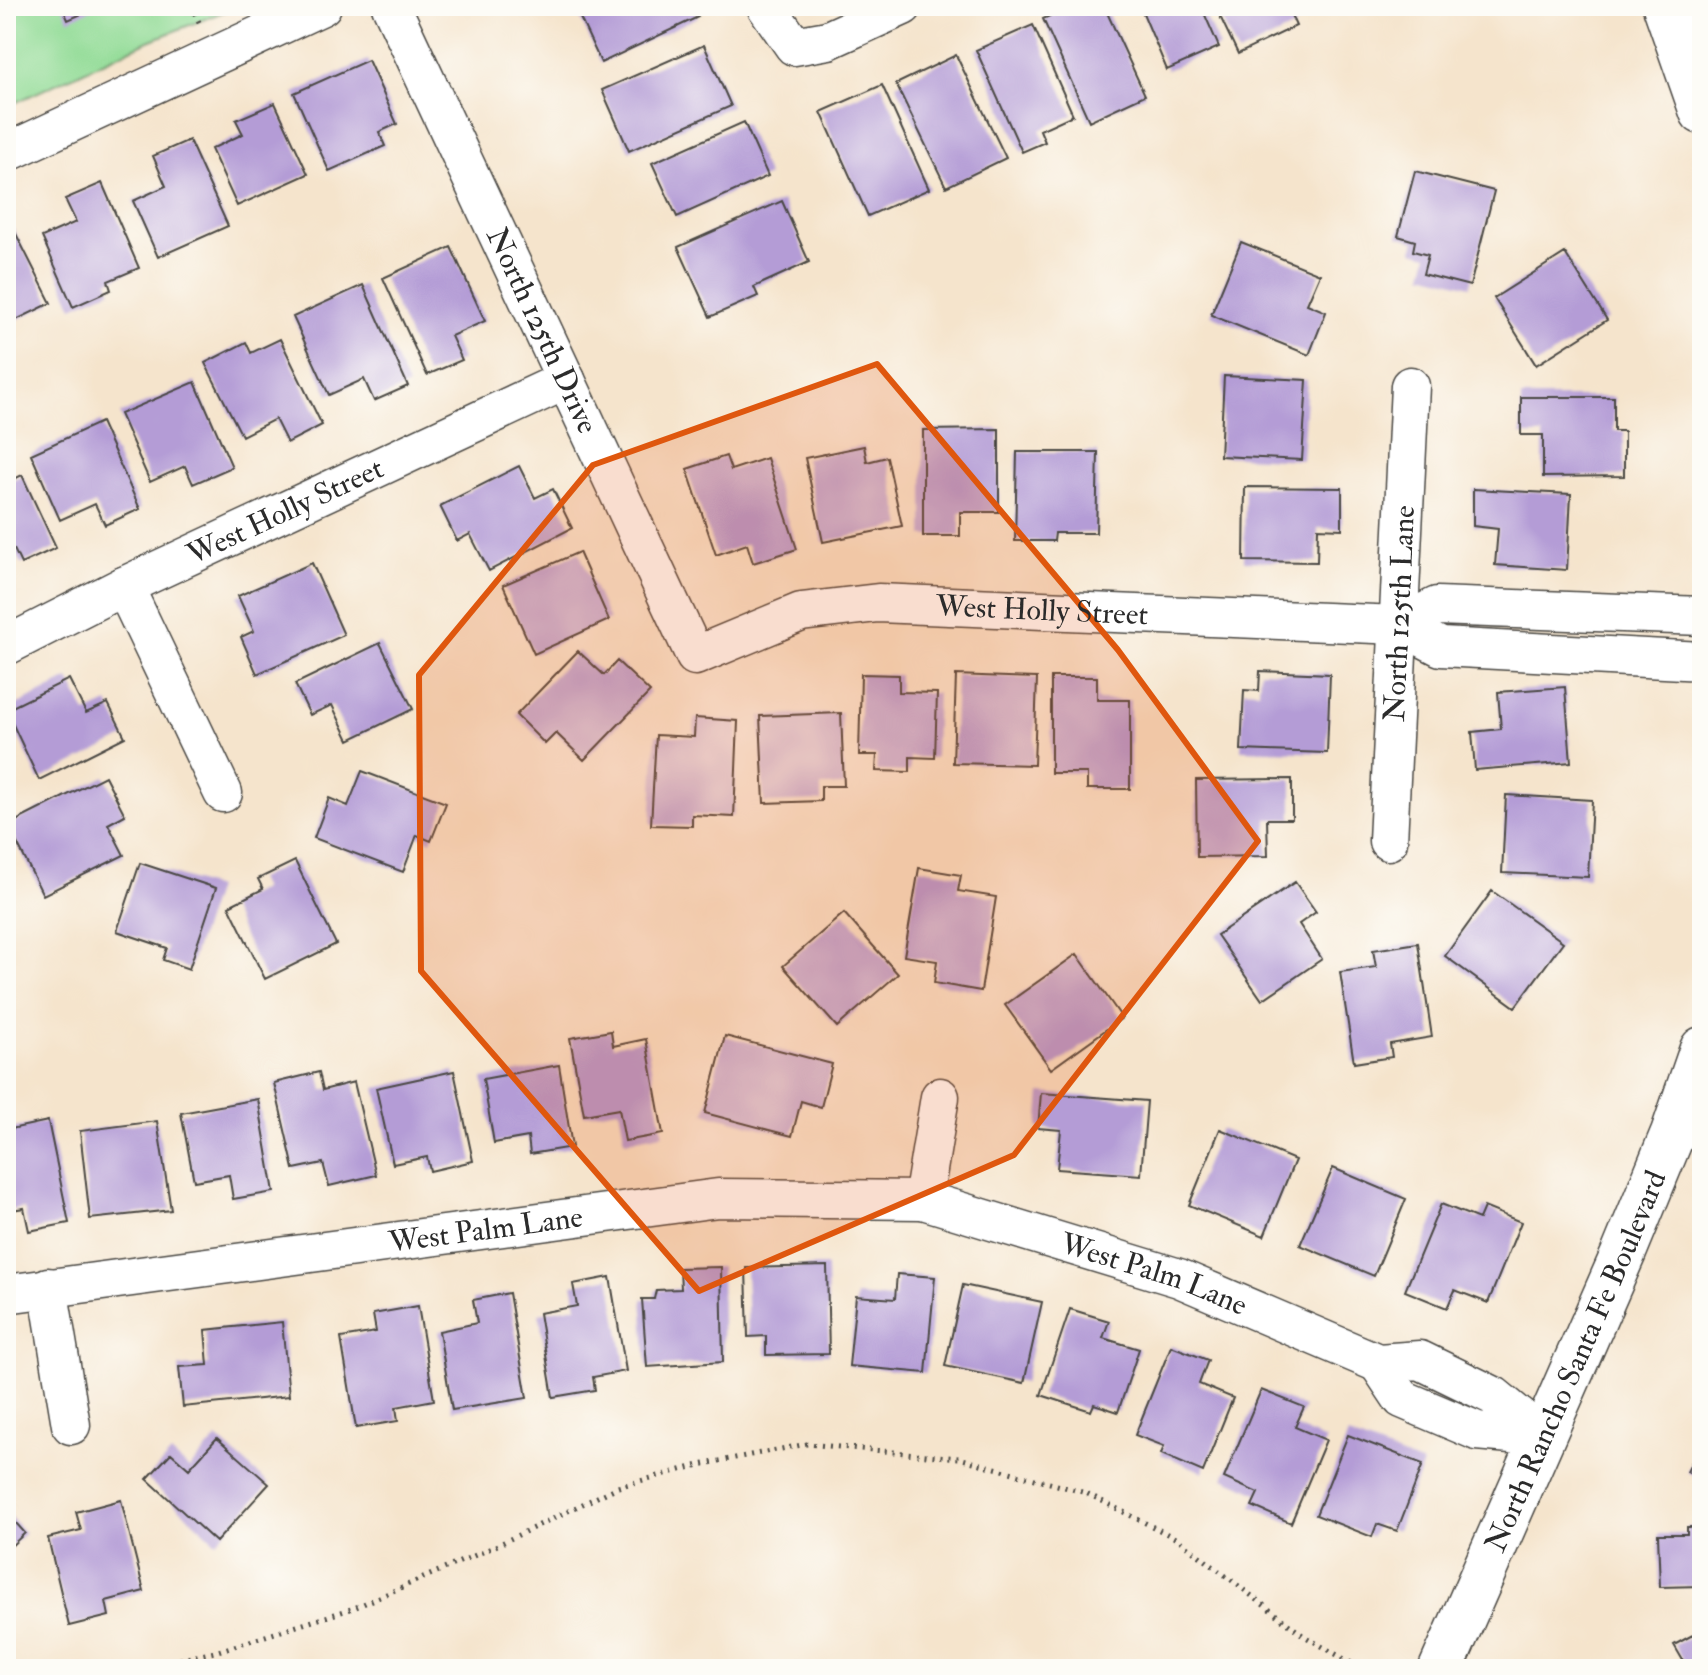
<svg xmlns="http://www.w3.org/2000/svg" width="1708" height="1675" font-family="'IM FELL Double Pica',serif">
  <style>
    .green { fill: #93dc97; stroke: #5f8461; stroke-width: 2 }
    .building { fill: #b49cd6 }
    .lines { fill: none; stroke-linecap: round; stroke-linejoin: round }
    .street-casing { stroke: #494743; stroke-width: 41 }
    .secondary-casing { stroke: #494743; stroke-width: 47 }
    .path { stroke: #494743; stroke-width: 5; stroke-dasharray: 2 6; stroke-linecap: butt }
    .street { stroke: #fff; stroke-width: 38 }
    .secondary { stroke: #fff; stroke-width: 44 }
    .marked { fill: #df570e; fill-opacity: 0.2; stroke: #df570e; stroke-width: 6; stroke-linejoin: round }
    .labels { text-anchor: middle; dominant-baseline: central; stroke-width: 8; stroke-linejoin: round; paint-order: stroke }
    .street-label { font-size: 30px; fill: #2b2b2b; stroke: #fdfcf7 }
  </style>
  <rect width="100%" height="100%" fill="#fdfcf7"/>
  <filter id="ink" filterUnits="userSpaceOnUse"><feTurbulence type="fractalNoise" baseFrequency=".0125" numOctaves="2"/><feDisplacementMap in="SourceGraphic" scale="16" xChannelSelector="R" yChannelSelector="G"/><feConvolveMatrix kernelMatrix="1 2 1 2 8 2 1 2 1" color-interpolation-filters="sRGB"/></filter>
  <filter id="wash" filterUnits="userSpaceOnUse"><feTurbulence type="fractalNoise" baseFrequency=".006" numOctaves="4" result="noise"/><feDisplacementMap in="SourceGraphic" scale="32" xChannelSelector="R" yChannelSelector="G"/><feGaussianBlur stdDeviation="1.8" result="paint"/><feColorMatrix in="noise" values="0 0 0 0 0 0 0 0 0 0 0 0 0 0 0 0 0 1.4 0 .05"/><feComposite in="paint" operator="in"/></filter>
  <g filter="url(#wash)">
    <rect width="100%" height="100%" fill="#f5e4cc"/>
    <path class="green" d="M6,6H238L144,43L6,107Z"/>
    <g id="blocks">
      <path class="building" d="M62,6H91L93,9L68,20Z
        M577,6H692L698,17L601,63L575,7Z
        M1071,6H1104L1145,95L1089,121L1043,19Z
        M1140,6H1201L1219,47L1167,70Z
        M1215,6H1287L1296,26L1238,54Z
        M1033,25L1073,115L1040,130L1045,142L1022,152L976,50Z
        M704,45L731,106L629,151L602,90Z
        M956,55L1006,158L946,187L896,84Z
        M368,60L397,124L379,132L385,146L329,171L294,93Z
        M882,85L929,189L868,216L821,112Z
        M275,103L308,174L237,206L211,149L243,134L236,120Z
        M744,122L768,176L677,217L652,163Z
        M189,140L228,226L158,257L133,201L166,186L153,156Z
        M1415,171L1494,191L1470,286L1423,274L1428,255L1413,251L1415,241L1398,236Z
        M102,183L139,268L108,281L111,290L73,307L42,237L76,222L65,199Z
        M782,201L809,262L754,287L758,296L710,317L678,247Z
        M11,224L51,303L6,325V226Z
        M1241,242L1320,274L1307,304L1326,312L1309,355L1211,315Z
        M451,247L485,321L451,336L462,360L427,375L383,278Z
        M1565,253L1607,320L1536,365L1494,298Z
        M363,285L408,386L374,401L364,379L329,395L293,317Z
        M280,339L322,425L287,443L275,419L242,436L205,363L246,342L251,353Z
        M1224,376L1307,380L1302,460L1220,456Z
        M195,382L232,467L193,484L185,466L150,482L120,414Z
        M1521,397H1614V431H1624V476L1543,477V435H1521Z
        M101,422L140,509L105,525L95,504L60,520L31,454Z
        M999,429V512H960V536H923V430Z
        M864,446L867,462L887,457L902,526L823,542L805,458Z
        M1017,452H1098L1096,533H1055L1054,541H1015Z
        M726,456L731,470L767,458L797,549L753,563L747,544L716,555L687,469Z
        M519,466L535,498L553,489L572,528L489,571L470,534L457,541L440,506Z
        M22,475L56,548L21,564L14,549L6,553V483Z
        M1245,487L1342,488V529L1318,528L1317,562L1244,561Z
        M1473,489L1571,494L1567,570L1495,565L1498,529L1473,526Z
        M579,552L609,620L534,654L503,585Z
        M312,563L344,635L257,674L241,637L254,631L238,596Z
        M380,643L413,709L349,740L332,705L310,715L295,684Z
        M578,651L604,675L617,661L650,692L584,760L556,733L545,744L516,715Z
        M1260,671L1330,674L1327,753L1241,750L1244,690L1259,691Z
        M861,674L899,675V692L937,693L935,758L910,757V772L876,771L877,755H859Z
        M956,675L1037,678L1034,765L953,763Z
        M1051,677H1097V700H1130V789H1087V773H1051Z
        M69,679L86,713L108,703L125,737L39,780L6,710Z
        M1565,687L1571,762L1475,770L1472,732L1501,729L1498,692Z
        M841,713L844,786H821V801L764,803L760,716Z
        M695,718L738,721L734,817L692,815V826L651,825L656,735L694,737Z
        M362,771L446,803L431,841L417,835L403,872L314,838L329,798L348,806Z
        M105,776L125,815L108,824L124,855L43,895L8,825Z
        M1292,779V819H1267L1268,856L1197,857L1196,780Z
        M1506,795L1592,800L1588,877L1502,873Z
        M295,861L336,944L265,979L229,906L263,889L258,879Z
        M140,863L216,888L189,969L163,960L167,948L117,931Z
        M919,868L961,875L958,891L996,897L981,991L934,983L937,961L904,956Z
        M1295,882L1316,912L1299,924L1322,959L1262,1000L1217,935Z
        M1492,891L1563,942L1515,1007L1445,956Z
        M844,913L898,974L837,1027L783,966Z
        M1418,943L1432,1037L1390,1044L1392,1057L1354,1063L1340,972L1376,967L1373,950Z
        M1077,954L1122,1018L1051,1069L1005,1005Z
        M611,1031L613,1046L646,1039L663,1134L625,1141L619,1109L584,1115L570,1038Z
        M725,1036L832,1064L821,1107L801,1101L792,1136L705,1113Z
        M559,1065L572,1147L530,1154L528,1137L494,1143L483,1079Z
        M454,1071L473,1161L430,1171L427,1157L393,1164L376,1088Z
        M319,1072L323,1090L354,1082L376,1175L329,1186L323,1163L294,1169L274,1083Z
        M1041,1093L1147,1101L1141,1175L1057,1169L1061,1130L1038,1128Z
        M258,1099L274,1192L233,1199L229,1175L194,1181L181,1113Z
        M48,1121L69,1223L29,1231L24,1208L6,1211V1130Z
        M157,1121L171,1210L90,1219L80,1131Z
        M1220,1129L1295,1160L1264,1236L1189,1205Z
        M1333,1168L1406,1199L1374,1276L1300,1245Z
        M1441,1204L1479,1219L1484,1207L1521,1222L1488,1303L1455,1290L1447,1308L1405,1291Z
        M827,1266L829,1354L766,1355V1336L748,1337L746,1268Z
        M721,1267L723,1362L647,1367L642,1299H654L656,1290L681,1289L680,1268Z
        M897,1274L935,1277L926,1373L849,1366L856,1296L895,1299Z
        M610,1277L626,1371L593,1377L595,1390L553,1397L539,1313L577,1306L573,1284Z
        M963,1285L1042,1302L1024,1383L945,1366Z
        M509,1293L527,1398L452,1410L439,1331L477,1323L473,1300Z
        M418,1306L434,1400L396,1407L398,1421L356,1428L341,1338L376,1332L373,1314Z
        M1070,1309L1109,1321L1103,1338L1139,1349L1118,1412L1094,1404L1091,1411L1041,1395Z
        M282,1322L289,1396L183,1407L179,1367L208,1365L205,1330Z
        M1171,1346L1208,1360L1199,1384L1233,1398L1203,1472L1161,1454L1164,1446L1135,1435Z
        M1261,1390L1304,1407L1295,1427L1326,1440L1291,1523L1252,1506L1258,1493L1224,1478Z
        M1348,1435L1423,1464L1397,1531L1377,1524L1372,1537L1316,1515Z
        M217,1438L269,1484L216,1542L147,1479L171,1453L189,1469Z
        M1702,1441V1479L1687,1472Z
        M121,1500L144,1591L106,1601L109,1616L69,1626L48,1538L81,1530L76,1512Z
        M6,1512L25,1533L6,1551Z
        M1687,1527H1702V1586L1660,1587L1658,1534H1687Z
        M1702,1630V1669H1688L1674,1645Z"/>
    </g>
  </g>
  <g filter="url(#ink)">
    <use href="#blocks" fill-opacity="0" stroke="#494743" stroke-width="2"/>
    <g class="lines">
      <defs>
        <g id="street">
          <path id="s1" d="M391,6L695,656L801,612L878,603L1399,625L1441,647L1702,661"/>
          <path d="M766,6L794,46L828,40L903,6"/>
          <path d="M6,153L322,6"/>
          <path d="M124,586L223,793"/>
          <path d="M1399,625L1437,606L1702,616"/>
          <path id="s2" d="M6,646L124,586L566,380"/>
          <path id="s3" d="M1388,841L1410,386"/>
          <path d="M923,1200L940,1097"/>
          <path d="M48,1287L71,1425"/>
          <path id="s4" d="M6,1294L718,1198L923,1200L1179,1278L1378,1363L1420,1360L1494,1396L1544,1437"/>
          <path d="M1378,1363L1402,1399L1477,1431L1544,1437"/>
        </g>
        <g id="secondary">
          <path d="M1665,6L1702,112"/>
          <path id="s5" d="M1441,1669L1624,1252L1673,1133L1702,1049"/>
        </g>
      </defs>
      <use href="#street" class="street-casing"/>
      <use href="#secondary" class="secondary-casing"/>
      <path class="path" d="M191,6L200,24
        M133,1669L215,1652L354,1608L485,1551L618,1487L699,1465L807,1444L959,1458L1086,1493L1179,1540L1304,1636L1362,1669"/>
      <use href="#street" class="street"/>
      <use href="#secondary" class="secondary"/>
    </g>
  </g>
  <path class="marked" d="M877,364L1118,650L1258,841L1014,1155L699,1291L421,971L419,675L593,465Z"/>
  <g class="labels">
    <g class="street-label">
      <text stroke="none"><textPath href="#s1" startOffset="358">North 125th Drive</textPath></text>
      <text stroke="none"><textPath href="#s2" startOffset="310">West Holly Street</textPath></text>
      <text stroke="none"><textPath href="#s1" startOffset="1074">West Holly Street</textPath></text>
      <text stroke="none"><textPath href="#s3" startOffset="228">North 125th Lane</textPath></text>
      <text stroke="none"><textPath href="#s4" startOffset="484">West Palm Lane</textPath></text>
      <text stroke="none"><textPath href="#s4" startOffset="1166">West Palm Lane</textPath></text>
      <text stroke="none"><textPath href="#s5" startOffset="336">North Rancho Santa Fe Boulevard</textPath></text>
    </g>
  </g>
  <rect width="1708" height="1675" fill="none" stroke="#fdfcf7" stroke-width="32"/>
</svg>
